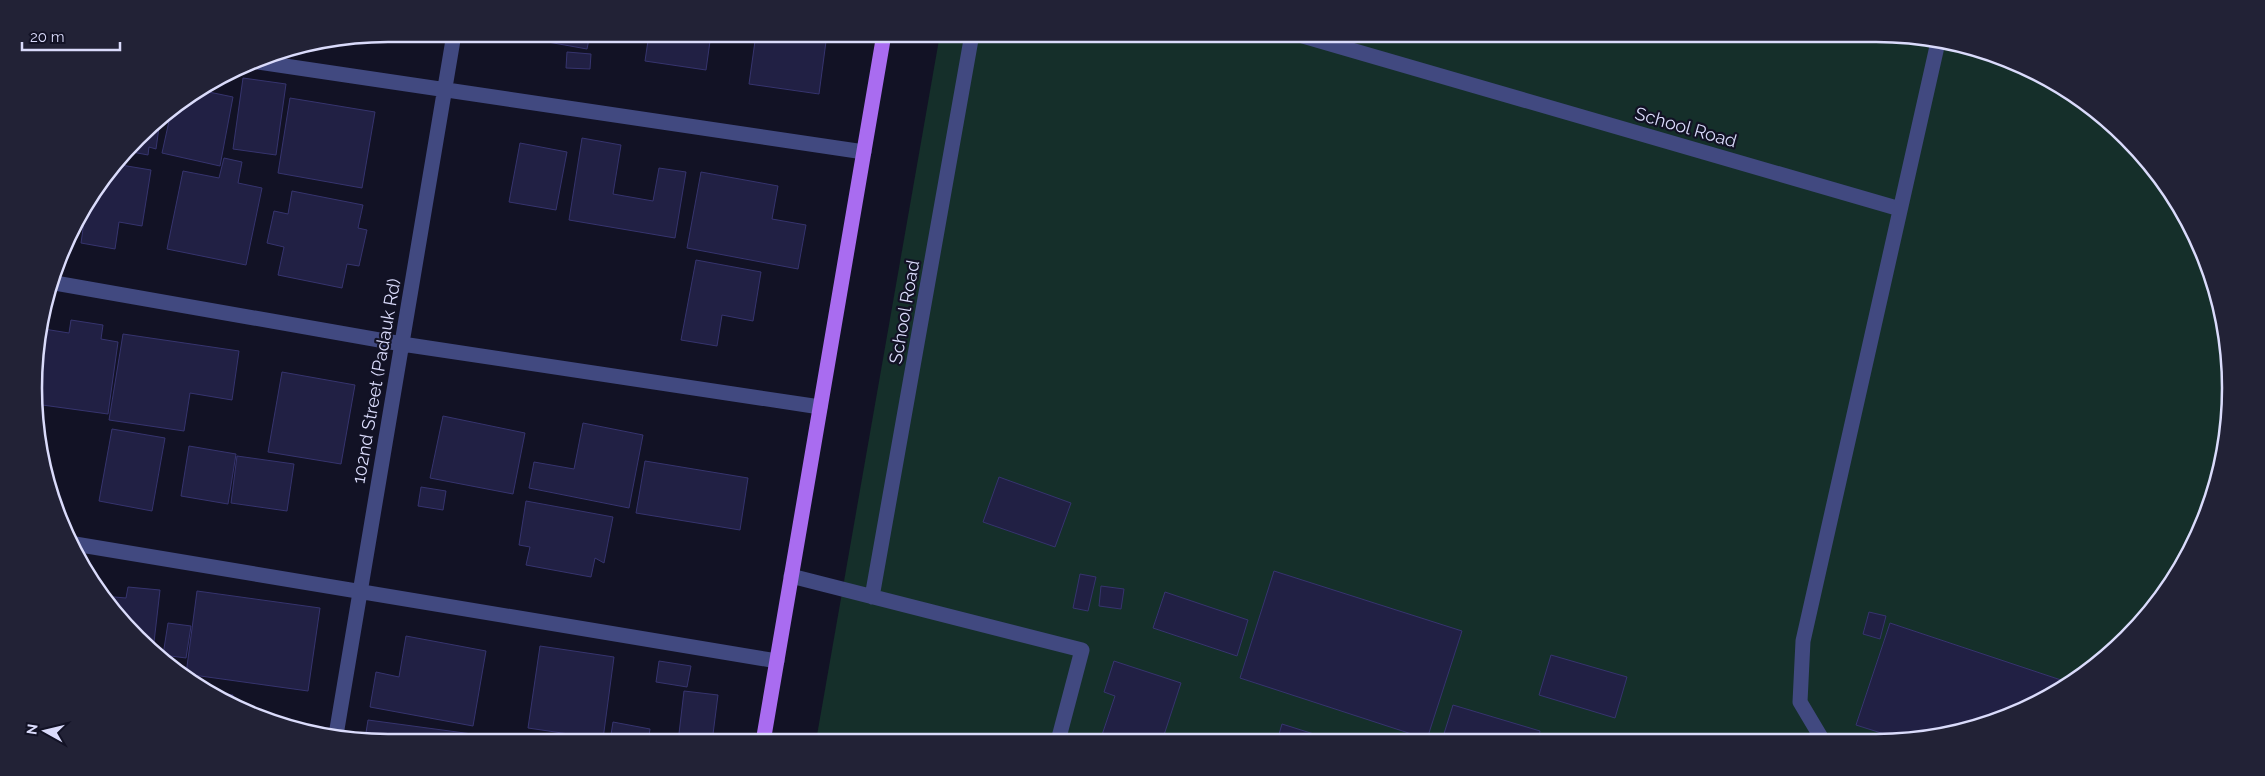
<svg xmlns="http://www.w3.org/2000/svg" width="2265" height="776" font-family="Raleway,sans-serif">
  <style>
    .garden { fill: #152f2a }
    .building { fill: #212044; stroke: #36346e }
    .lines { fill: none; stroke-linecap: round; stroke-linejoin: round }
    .minor { stroke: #414980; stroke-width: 15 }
    .major { stroke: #a96cf0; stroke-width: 15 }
    .labels { text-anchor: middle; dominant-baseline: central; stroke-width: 4.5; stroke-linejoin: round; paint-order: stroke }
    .street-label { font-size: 18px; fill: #dadbfb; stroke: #121225 }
    .rim { fill: none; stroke: #dadbfb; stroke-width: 2.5 }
  </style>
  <rect width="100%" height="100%" fill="#121225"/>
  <path class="garden" d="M940,34H1877L1968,46L2033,70L2092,107L2143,154L2184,211L2212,274L2228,341L2231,411L2219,479L2184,565L2111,654L2013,715L1923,739L816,741Z"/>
  <path class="building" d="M386,34H416V38Z
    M521,34H590L587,49L520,37Z
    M649,34H711L706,70L645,61Z
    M756,34H827L819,94L749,84Z
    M567,52L591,54L590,69L566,68Z
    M243,78L286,84L276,155L233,149Z
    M204,91L233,97L220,166L162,153L171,112Z
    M290,98L375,112L362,188L278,173Z
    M158,120H160L156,149L149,147L148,155L127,151Z
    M582,138L621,145L613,194L653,201L659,168L686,172L675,238L569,220Z
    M520,143L567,152L556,210L509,202Z
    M224,158L242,162L238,183L262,188L246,265L167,249L183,171L219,178Z
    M115,164L151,170L142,226L119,222L115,249L81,243L85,215L81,214L107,173Z
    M701,172L778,186L772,219L806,225L798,269L687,248Z
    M292,191L363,205L358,228L367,230L359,266L347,264L342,288L278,275L284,247L267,243L274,211L288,214Z
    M696,260L761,272L753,321L722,315L717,346L681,340Z
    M71,320L103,325L101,339L118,342L108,414L35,404L44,329L69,333Z
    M123,334L239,351L232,400L190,393L184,431L109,420Z
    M282,372L355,385L341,464L268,452Z
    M443,416L525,433L513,494L430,478Z
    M583,423L643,435L629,508L529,488L534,462L574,469Z
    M112,429L165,438L152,511L99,501Z
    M189,446L236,454L228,504L181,496Z
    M237,456L294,464L287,511L231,503Z
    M645,461L748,478L740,530L636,513Z
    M999,477L1071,503L1055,547L983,522Z
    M421,487L446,491L443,510L418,506Z
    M526,501L613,517L604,563L595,558L591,577L526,565L530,547L519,545Z
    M1274,571L1462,631L1427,739L1240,678Z
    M1080,574L1096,577L1088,611L1073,608Z
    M1101,586L1124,589L1121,609L1099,606Z
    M128,587L160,590L153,651L137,638L102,596L126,598Z
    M197,591L320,608L308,691L186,674Z
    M1165,592L1248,620L1237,656L1153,628Z
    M1869,612L1886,616L1880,639L1863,634Z
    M168,623L191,626L186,658L163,655Z
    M1890,623L2067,682L2013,715L1923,739H1900L1856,725Z
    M406,636L486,651L473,726L370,707L376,672L399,677Z
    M540,646L614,657L603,739L528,728Z
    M1551,655L1627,677L1615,718L1539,695Z
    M659,661L691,666L687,687L656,682Z
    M1114,661L1181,683L1162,741H1100L1115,696L1104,692Z
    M684,691L718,695L712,742H678Z
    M214,693L233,695L232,701Z
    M1453,705L1540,731L1538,740H1442Z
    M368,720L472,734L471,742H388L365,739Z
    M613,722L650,729L648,742L610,741Z
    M1282,724L1333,740L1277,741Z
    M1377,736L1392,740H1375Z"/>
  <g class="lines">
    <path class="minor" d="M1296,34L1900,209
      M252,61L864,152
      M55,283L402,344L820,407
      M75,544L777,661
      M791,576L1082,650L1058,741
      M872,597L972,34
      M336,735L454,34
      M1822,739L1800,702L1803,641L1938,42"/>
    <path class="major" d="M763,742L884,34"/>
  </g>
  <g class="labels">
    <g class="street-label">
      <text transform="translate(1686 127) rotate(16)">School Road</text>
      <text transform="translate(904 312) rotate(-80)">School Road</text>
      <text transform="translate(376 381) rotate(-80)">102nd Street (Padauk Rd)</text>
    </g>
  </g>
  <path d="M0 0H2265V776H0ZM388 42H1876A346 346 0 0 1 2222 388V388A346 346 0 0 1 1876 734H388A346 346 0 0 1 42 388V388A346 346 0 0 1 388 42Z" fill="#222236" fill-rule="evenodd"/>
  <path class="rim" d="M388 42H1876A346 346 0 0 1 2222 388V388A346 346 0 0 1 1876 734H388A346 346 0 0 1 42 388V388A346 346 0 0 1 388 42Z"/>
  <g transform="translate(45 731) rotate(278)" stroke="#121225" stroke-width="4" paint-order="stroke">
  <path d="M0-4L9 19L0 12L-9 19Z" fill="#dadbfb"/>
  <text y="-8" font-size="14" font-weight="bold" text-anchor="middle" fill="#dadbfb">N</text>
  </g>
  <path d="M22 42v8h98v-8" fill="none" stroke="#dadbfb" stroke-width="2.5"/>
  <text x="30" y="42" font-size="15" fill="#dadbfb" stroke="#121225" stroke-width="4" paint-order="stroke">20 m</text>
</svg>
